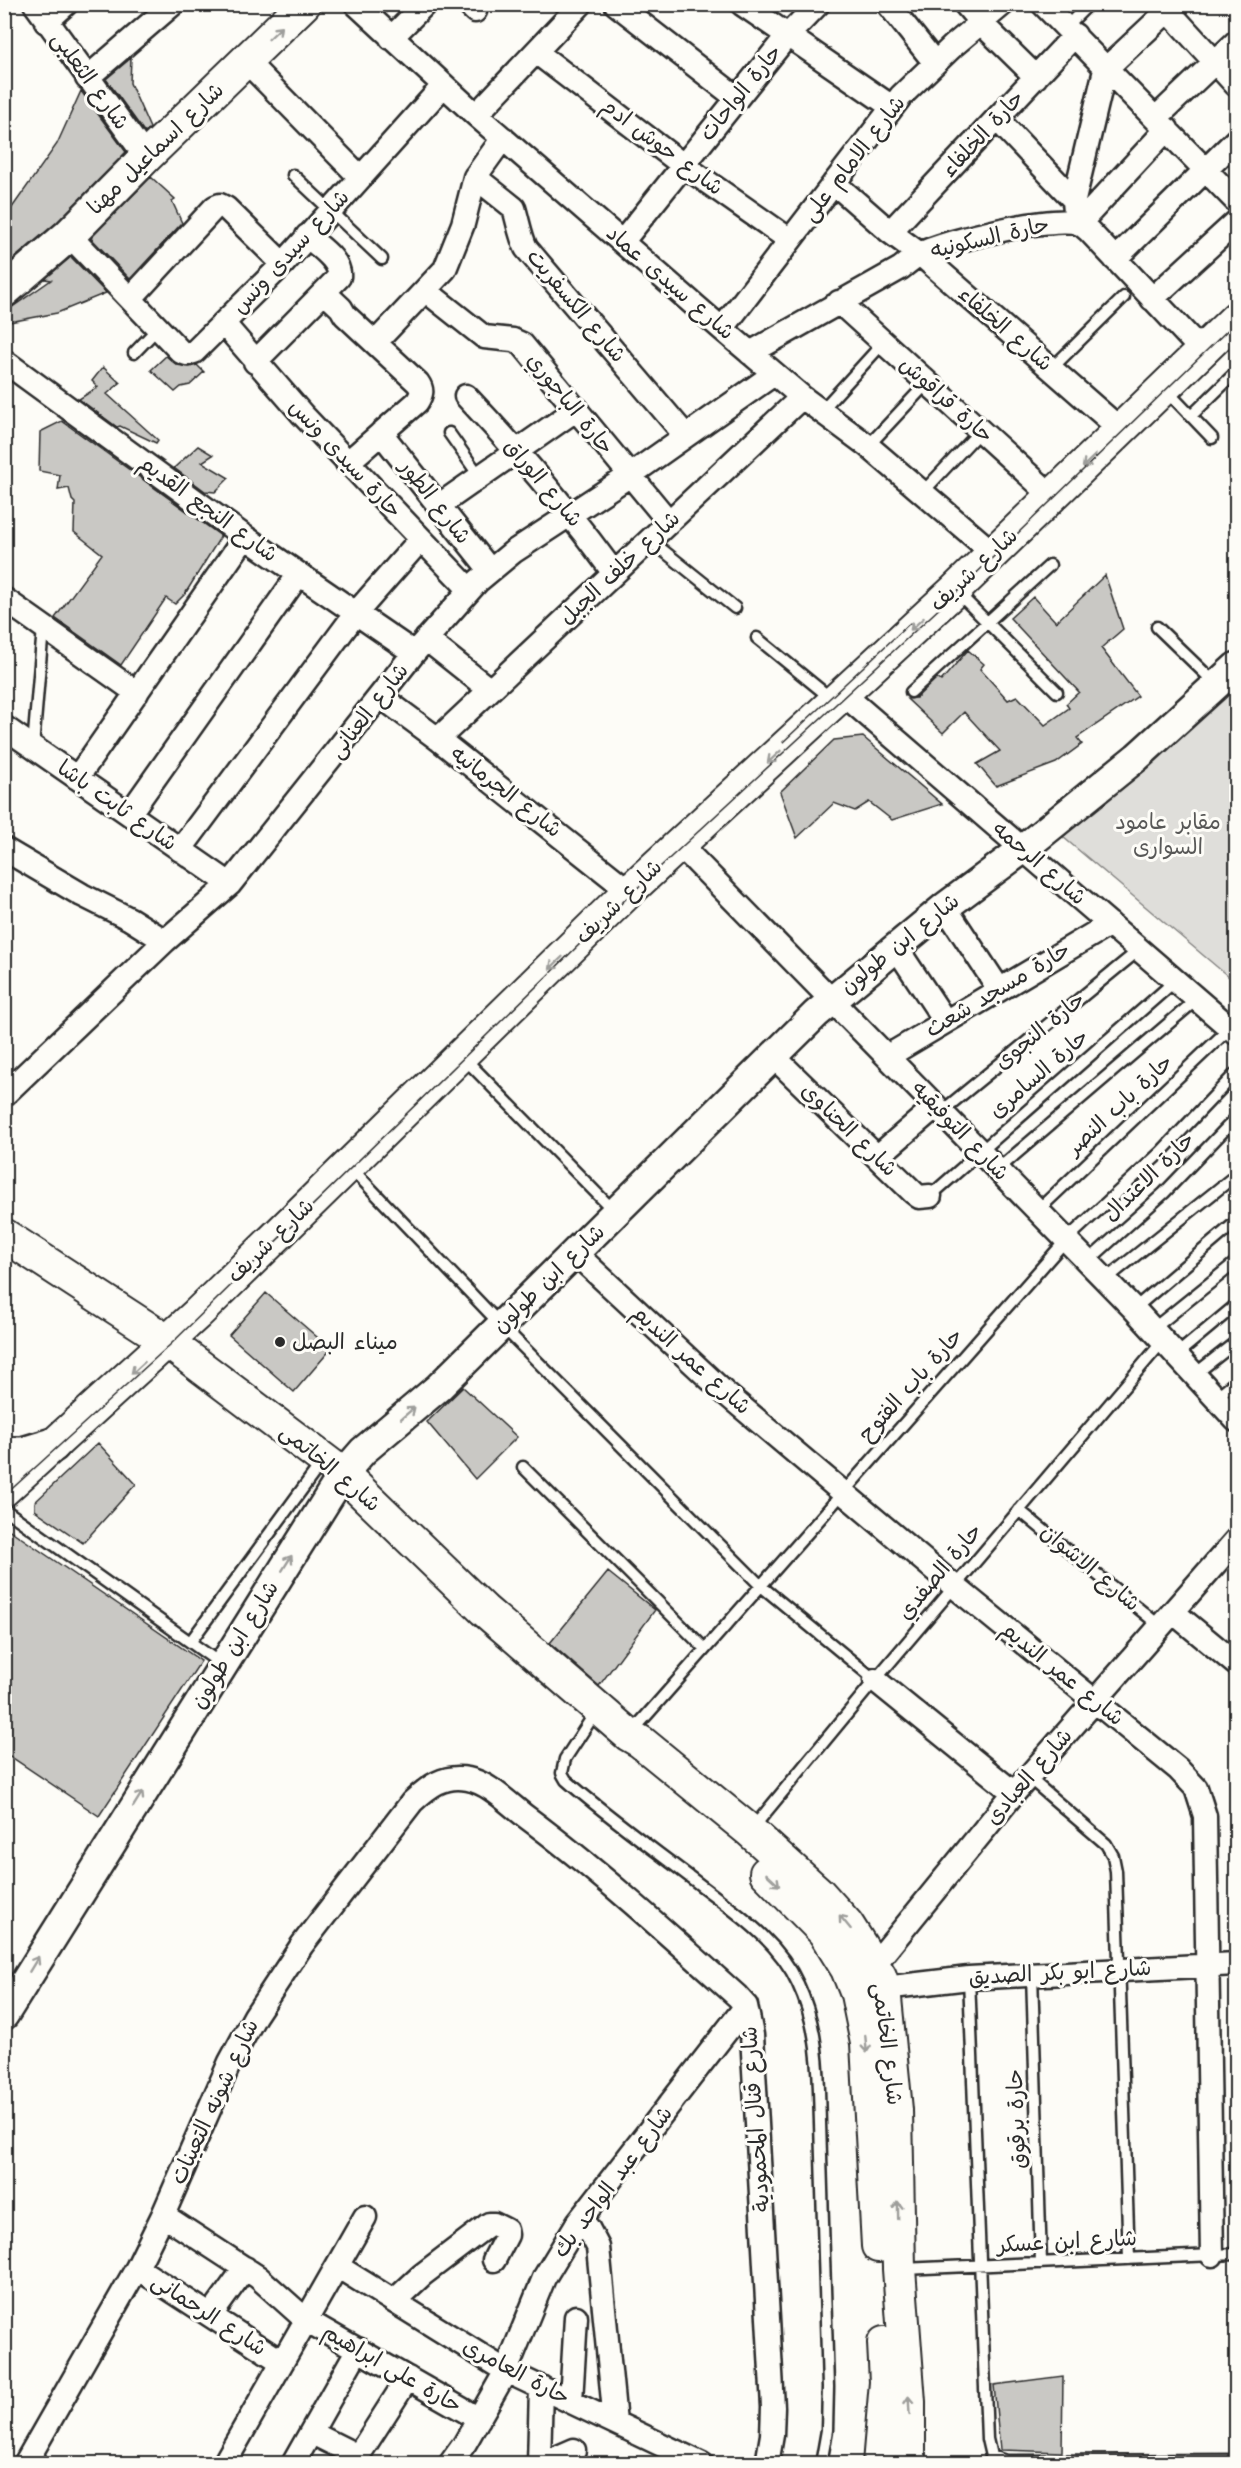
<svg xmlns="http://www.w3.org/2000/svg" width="1241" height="2468" font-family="'Architects Daughter','Playpen Sans Arabic',sans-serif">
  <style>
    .green { fill: #dfdeda; stroke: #858482; stroke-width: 1.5 }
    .building { fill: #c9c8c4; stroke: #2b2b2b; stroke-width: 1.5 }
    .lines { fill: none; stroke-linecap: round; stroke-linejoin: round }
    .service-casing { stroke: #2b2b2b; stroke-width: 15 }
    .minor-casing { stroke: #2b2b2b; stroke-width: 27 }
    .tertiary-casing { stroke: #2b2b2b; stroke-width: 33 }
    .secondary-casing { stroke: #2b2b2b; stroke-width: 36 }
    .primary-casing { stroke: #2b2b2b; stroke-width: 38 }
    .service { stroke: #fdfcf7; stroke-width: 10 }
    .minor { stroke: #fdfcf7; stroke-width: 22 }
    .tertiary { stroke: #fdfcf7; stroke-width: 28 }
    .secondary { stroke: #fdfcf7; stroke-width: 32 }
    .primary { stroke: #fdfcf7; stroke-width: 33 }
    .tram { stroke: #2b2b2b; stroke-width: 1.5 }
    .oneway { stroke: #9e9e9b }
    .poi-dot { fill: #2b2b2b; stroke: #fdfcf7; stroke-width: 2 }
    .labels { text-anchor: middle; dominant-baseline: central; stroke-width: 6; stroke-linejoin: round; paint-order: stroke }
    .street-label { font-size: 22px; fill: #2b2b2b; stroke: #fdfcf7 }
    .park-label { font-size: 22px; fill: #585857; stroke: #fdfcf7 }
    .poi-label { font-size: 22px; fill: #2b2b2b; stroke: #fdfcf7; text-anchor: start }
  </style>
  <rect width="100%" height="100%" fill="#fdfcf7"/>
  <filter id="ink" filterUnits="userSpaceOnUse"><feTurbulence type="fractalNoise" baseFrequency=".0167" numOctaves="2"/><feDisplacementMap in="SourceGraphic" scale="12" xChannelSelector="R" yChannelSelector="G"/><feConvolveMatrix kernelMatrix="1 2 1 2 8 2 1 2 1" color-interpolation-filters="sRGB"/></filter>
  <g filter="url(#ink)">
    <path class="green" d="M1236,673V983L1063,837Z"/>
    <path class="building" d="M131,58L130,83L150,128L145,133L106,79Z
      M81,91L126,152L57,222L4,267V219L57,144Z
      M151,177L175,199L172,201L182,223L130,279L91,238Z
      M71,257L106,293L57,313L4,323V313L51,280L45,279Z
      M166,356L177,365L190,367L197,365L204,372L190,385L181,387L175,392L151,370Z
      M103,367L120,383L107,394L158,440L156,443L120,426L117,427L79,399L98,387L92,381Z
      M62,421L221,536L185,594L175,604L166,598L121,665L55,618L102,554L74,532L75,503L72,500L69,488L58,490L60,475L39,471L40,432Z
      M198,446L213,455L202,462L229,478L215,492L205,491L174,468Z
      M1105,575L1123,629L1101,648L1138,696L1077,738L1082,744L1056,763L996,786L977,764L1000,751L964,712L943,733L907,699L916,698L937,678L941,681L968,650L984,664L980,669L1008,700L1017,696L1045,725L1069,708L1066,704L1079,692L1010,618L1033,597L1056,622Z
      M863,737L942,804L892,820L869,802L855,811L834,803L797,838L780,792L834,740Z
      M266,1293L331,1349L294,1392L229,1335Z
      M463,1387L517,1437L475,1479L427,1422Z
      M98,1443L136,1484L83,1543L35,1510V1502Z
      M4,1526L201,1661L99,1816L4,1752Z
      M608,1572L655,1610L599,1686L550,1643Z
      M1063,2376L1062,2452L1000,2450L994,2385Z"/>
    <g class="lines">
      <defs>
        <path id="service" d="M1066,27L1085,8
          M293,175L382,259
          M134,353L159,327
          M1051,369L1124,297
          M1166,390L1212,438
          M822,410L883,343
          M1191,416L1236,372
          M449,433L480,477
          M868,446L927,383
          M922,493L980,431
          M650,540L735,608
          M957,592L1057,692
          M1157,627L1215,683
          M757,638L833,700
          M911,692L1050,565
          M33,747L43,628
          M463,1057L614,1211
          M941,1112L1139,950
          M350,1167L501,1325L760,1585L875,1680
          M997,1170L1196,1000
          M930,1196L1175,981
          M1037,1211L1230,1028
          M1087,1262L1164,1193L1236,1118
          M1105,1280L1236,1175
          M1134,1309L1236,1222
          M1153,1329L1236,1262
          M1176,1355L1236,1305
          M1194,1375L1236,1342
          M1215,1398L1236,1381
          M523,1467L704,1648
          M4,1509L221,1664
          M1019,1510L1161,1627
          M191,1641L322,1462
          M597,1710L565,1759L562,1773L566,1780C608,1817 655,1850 699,1884C735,1912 779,1941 798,1984C814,2018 818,2053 819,2090L828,2387L827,2430L821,2464
          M631,1733L1066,1240L1161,1152L1236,1073
          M1028,1777L1106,1844L1113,1856L1116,1871L1129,2259
          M752,1829L875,1680L1163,1341
          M1032,1974L1041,2263
          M969,1978L987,2439L991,2456L1006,2461L1236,2460
          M903,2269L1236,2254"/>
        <path id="minor" d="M35,4L146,157
          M356,4L476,115L722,329L802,397L868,446L993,553
          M468,4L475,11
          M616,4L737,98
          M742,4L892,107
          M888,4L935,63
          M965,4L981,23L1036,77
          M1043,4L1236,201
          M1162,4L1236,85
          M46,22L66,4
          M391,38L425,4
          M536,52L683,165L790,240
          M246,61L360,177
          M87,78L173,4
          M476,115L581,4
          M1156,118L1236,42
          M997,119L1074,200
          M1167,129L1079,224L1075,212L1074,200L1104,74L1112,63L1175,4
          M475,177L514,208C518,221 520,235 526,248L685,435
          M834,183L890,232L920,254L1121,430
          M890,232L1075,35
          M69,235L181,352L187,354L194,352L283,264L443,86
          M623,241L787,36L818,4
          M1115,259L1236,140
          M426,291L484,337L513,340L522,344L669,522
          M325,293L341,308L345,315L418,383C423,390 422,394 417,402L347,463
          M131,298L215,207L220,205L226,208L283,264
          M1152,299L1236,222
          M839,302L1052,496
          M224,324L302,414L470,590
          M722,329L901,96L953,46L1003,4
          M375,343L445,269L463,224L475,177L503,138
          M750,353L901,268C907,263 913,258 920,254C945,241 1052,215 1078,223C1082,225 1086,228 1089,231L1202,351
          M4,361L245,537L414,653
          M255,362L339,277C341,260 319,247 307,236
          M466,396C520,453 568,510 614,573
          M381,433L490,570
          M438,506L577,409
          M4,599L137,693
          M426,639L490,690
          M842,693L1236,1033
          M380,696L438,739L629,891
          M4,727L230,884
          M438,739L802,397
          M77,778L245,537
          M130,813L299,574
          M680,845L1134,1309L1236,1420
          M4,849L82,895L130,919L165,941
          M180,850L356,613L421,539
          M945,907L999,989
          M896,947L945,1021
          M772,1055L914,1193L919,1197L930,1196
          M888,1056L1110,924
          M4,1095L165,941L230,884L414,653L478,581L513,552L629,476L774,374
          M877,1157L936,1106
          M575,1253L725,1393L954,1586L1178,1769L1196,1788L1205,1816L1212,2255
          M1173,1612L1236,1664
          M875,1680L1014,1793
          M874,1965L1014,1793L1236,1540
          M884,1988L969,1978L1236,1964
          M163,2215L258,2277L306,2320L479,2419
          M578,2222L588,2228L598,2247L615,2422
          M337,2266L506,2371L702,2464
          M137,2268L282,2362
          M394,2301L422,2275L489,2224H494L506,2230L507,2235L494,2260
          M211,2315L245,2268
          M571,2401L576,2317
          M312,2433L354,2454L360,2453L408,2378
          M25,2464L137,2268L163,2215L230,2062L255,2016L302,1945L412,1802C428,1787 444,1774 468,1779C489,1783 508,1803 525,1816C599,1871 668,1934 737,1996L746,2006L752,2035L773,2407L772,2435L767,2464
          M224,2464L365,2217
          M293,2464L358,2349
          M450,2464L465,2443L506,2371L544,2278L578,2222L746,2006
          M539,2464L541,2387
          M542,2464L574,2450"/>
        <path id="tertiary" d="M4,2015L343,1474L363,1451L439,1387L816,1014L945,907L1023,849L1137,757L1236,667"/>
        <path id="secondary" d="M4,291L69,235L146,157L304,4
          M4,1235L164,1339L343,1474L484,1610L629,1735L641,1742L750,1831L820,1894L847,1924L880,1976L884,1988L896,2110L899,2269L909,2402V2464
          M4,1490L197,1314L629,891L955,590L1236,318
          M766,1873L824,1932L847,1969L857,1994L867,2043L878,2246
          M879,2464L886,2382L884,2343"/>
        <path id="primary" d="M4,1454H23L53,1445"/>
      </defs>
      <use href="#service" class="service-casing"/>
      <use href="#minor" class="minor-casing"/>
      <use href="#tertiary" class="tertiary-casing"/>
      <use href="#secondary" class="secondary-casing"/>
      <use href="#primary" class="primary-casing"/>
      <use href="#service" class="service"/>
      <use href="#minor" class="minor"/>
      <use href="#tertiary" class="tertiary"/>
      <use href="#secondary" class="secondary"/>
      <use href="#primary" class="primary"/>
      <path class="tram" d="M783,742L910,623
        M4,1496L171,1344L632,893L957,592L1236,322"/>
    </g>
    <defs><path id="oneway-shaft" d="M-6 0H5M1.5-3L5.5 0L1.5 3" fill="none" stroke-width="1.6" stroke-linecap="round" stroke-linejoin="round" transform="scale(1.5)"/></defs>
    <g class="oneway">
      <use href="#oneway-shaft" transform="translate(275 33) rotate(-44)"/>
      <use href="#oneway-shaft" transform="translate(1089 461) rotate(136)"/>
      <use href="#oneway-shaft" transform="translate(917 624) rotate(138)"/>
      <use href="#oneway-shaft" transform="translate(774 757) rotate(137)"/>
      <use href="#oneway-shaft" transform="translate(556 963) rotate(136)"/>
      <use href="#oneway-shaft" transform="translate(138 1368) rotate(138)"/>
      <use href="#oneway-shaft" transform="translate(408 1413) rotate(-40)"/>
      <use href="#oneway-shaft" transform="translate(287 1563) rotate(-58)"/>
      <use href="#oneway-shaft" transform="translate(138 1799) rotate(-58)"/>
      <use href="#oneway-shaft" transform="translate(773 1880) rotate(43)"/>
      <use href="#oneway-shaft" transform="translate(845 1922) rotate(-129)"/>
      <use href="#oneway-shaft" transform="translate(34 1964) rotate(-59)"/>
      <use href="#oneway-shaft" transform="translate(866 2044) rotate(85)"/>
      <use href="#oneway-shaft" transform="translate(898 2210) rotate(-91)"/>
      <use href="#oneway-shaft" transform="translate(909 2405) rotate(-93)"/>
    </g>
  </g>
  <circle class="poi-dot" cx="280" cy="1342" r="6"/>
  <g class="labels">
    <g class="street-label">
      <text transform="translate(90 81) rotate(54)">شارع الثعلبى</text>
      <text transform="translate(741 93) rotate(-51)">حارة الواحات</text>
      <text transform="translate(983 134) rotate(-47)">حارة الخلفاء</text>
      <text transform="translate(662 147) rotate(37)">شارع حوش ادم</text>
      <text transform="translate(156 149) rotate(-44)">شارع اسماعيل مهنا</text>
      <text transform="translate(854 159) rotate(-52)">شارع الامام على</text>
      <text transform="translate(990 238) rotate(-13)">حارة السكونيه</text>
      <text transform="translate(291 252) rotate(-47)">شارع سيدى ونس</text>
      <text transform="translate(670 283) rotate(41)">شارع سيدى عماد</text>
      <text transform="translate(576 306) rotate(50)">شارع الكسفريت</text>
      <text transform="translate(1005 329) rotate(41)">شارع الخلفاء</text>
      <text transform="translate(946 400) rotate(42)">حارة قراقوش</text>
      <text transform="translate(570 404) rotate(51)">حارة الباجوري</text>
      <text transform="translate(345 459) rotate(47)">حارة سيدى ونس</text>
      <text transform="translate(543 483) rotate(50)">شارع الوراق</text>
      <text transform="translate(435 502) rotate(52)">شارع الطور</text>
      <text transform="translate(208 509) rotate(36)">شارع النجع القديم</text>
      <text transform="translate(620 568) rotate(-43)">شارع خلف الجبل</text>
      <text transform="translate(974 570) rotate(-43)">شارع شريف</text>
      <text transform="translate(369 711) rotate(-52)">شارع العنانى</text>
      <text transform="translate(506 792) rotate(38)">شارع الجرمانيه</text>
      <text transform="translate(117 806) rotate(35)">شارع ثابت باشا</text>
      <text transform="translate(1039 863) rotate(41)">شارع الرحمه</text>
      <text transform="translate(619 902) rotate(-44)">شارع شريف</text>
      <text transform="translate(900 944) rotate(-39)">شارع ابن طولون</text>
      <text transform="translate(998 990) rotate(-31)">حارة مسجد شعث</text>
      <text transform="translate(1040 1031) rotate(-39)">حارة النجوى</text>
      <text transform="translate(1039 1074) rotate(-41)">حارة السامرى</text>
      <text transform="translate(1120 1105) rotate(-43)">حارة باب النصر</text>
      <text transform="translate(849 1130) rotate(44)">شارع الحناوى</text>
      <text transform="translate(960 1131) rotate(46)">شارع التوفيقيه</text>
      <text transform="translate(1149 1177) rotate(-44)">حارة الاعتدال</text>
      <text transform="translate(271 1241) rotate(-44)">شارع شريف</text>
      <text transform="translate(549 1279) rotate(-44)">شارع ابن طولون</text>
      <text transform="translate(691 1360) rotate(42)">شارع عمر النديم</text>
      <text transform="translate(911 1385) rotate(-48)">حارة باب الفتوح</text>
      <text transform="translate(330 1468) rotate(40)">شارع الخاتمى</text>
      <text transform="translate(1090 1568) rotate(40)">شارع الاشوان</text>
      <text transform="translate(940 1572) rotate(-50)">حارة الصفدي</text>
      <text transform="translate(235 1645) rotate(-58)">شارع ابن طولون</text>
      <text transform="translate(1062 1674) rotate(39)">شارع عمر النديم</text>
      <text transform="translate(1029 1777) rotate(-49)">شارع العبادى</text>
      <text transform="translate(1060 1973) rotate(-3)">شارع ابو بكر الصديق</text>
      <text transform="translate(887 2044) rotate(83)">شارع الخاتمى</text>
      <text transform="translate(215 2102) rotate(-65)">شارع شونه التعينات</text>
      <text transform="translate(756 2119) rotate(-94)">شارع قنال المحمودية</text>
      <text transform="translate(1017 2119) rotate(-92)">حارة برقوق</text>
      <text transform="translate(613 2182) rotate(-53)">شارع عبد الواحد بك</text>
      <text transform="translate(1067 2242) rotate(-3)">شارع ابن عسكر</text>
      <text transform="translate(209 2315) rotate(33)">شارع الرحمانى</text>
      <text transform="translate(392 2369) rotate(30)">حارة على ابراهيم</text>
      <text transform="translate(516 2372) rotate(28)">حارة العامرى</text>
    </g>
    <g class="park-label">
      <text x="1168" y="822">مقابر عامود<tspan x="1168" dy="25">السوارى</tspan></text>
    </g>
    <g class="poi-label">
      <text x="292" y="1342">ميناء البصل</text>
    </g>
  </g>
  <rect width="1241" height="2468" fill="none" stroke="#fdfcf7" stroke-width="24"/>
  <rect x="12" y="12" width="1217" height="2444" fill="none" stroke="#2b2b2b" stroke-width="2" filter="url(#ink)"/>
</svg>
